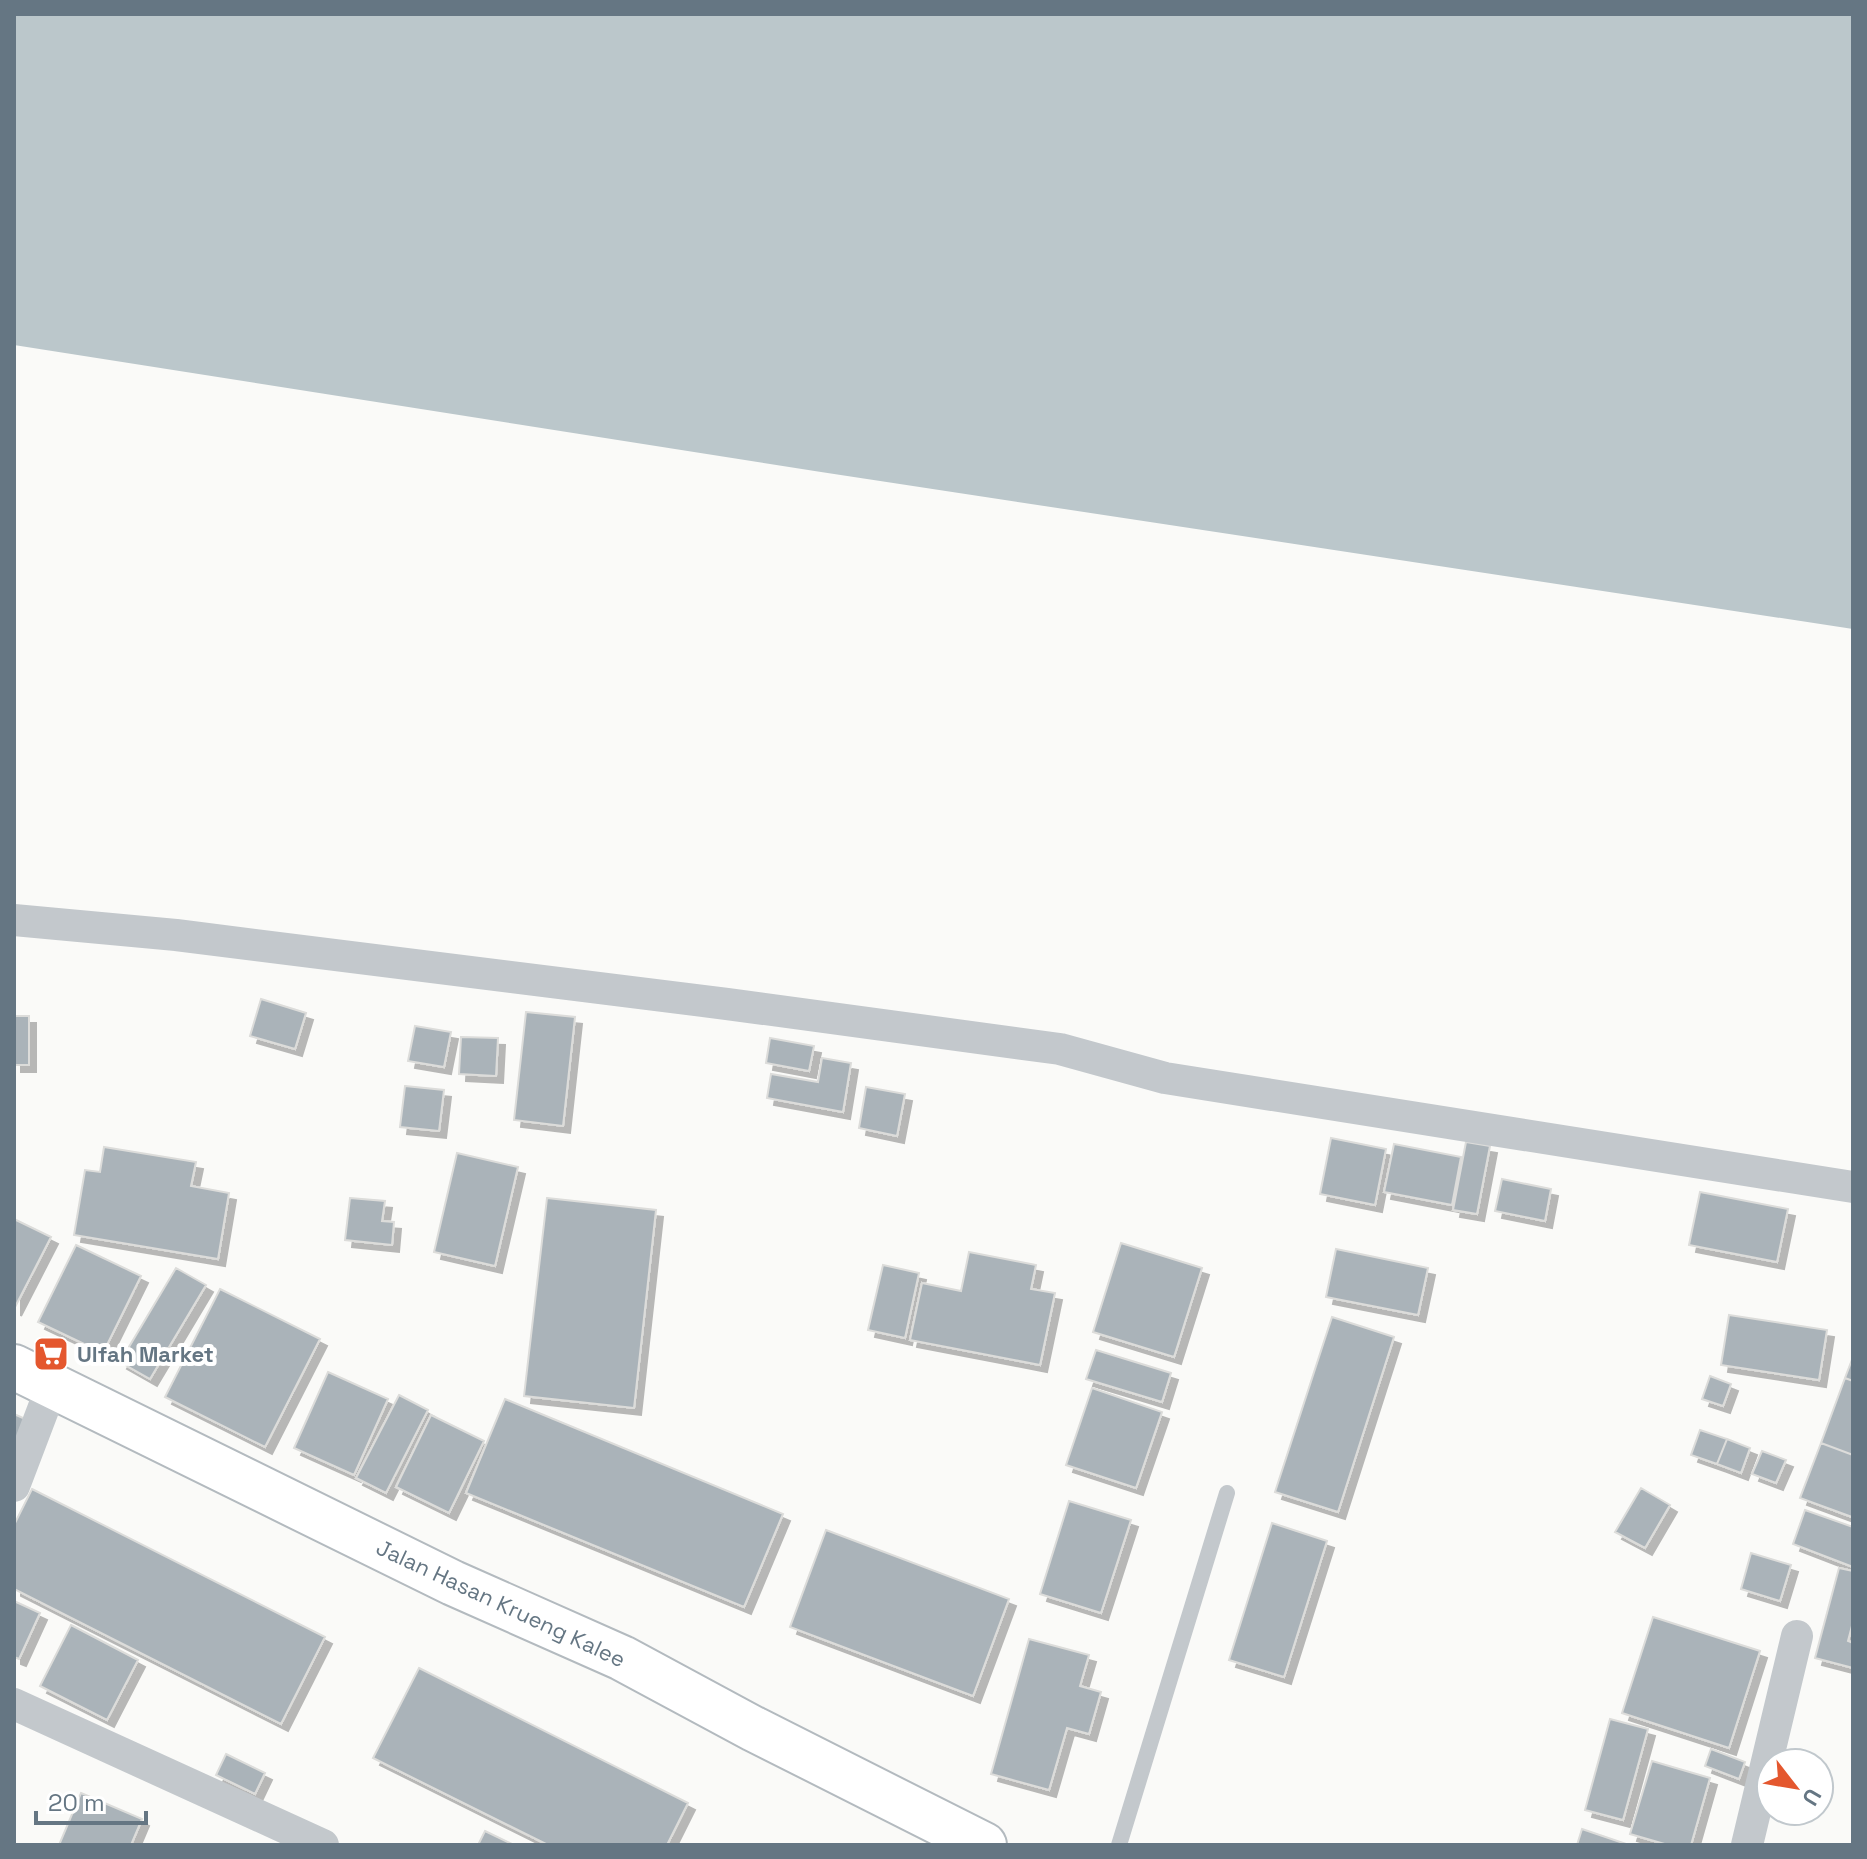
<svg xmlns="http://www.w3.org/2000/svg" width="1867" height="1859" font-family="'Space Grotesk',sans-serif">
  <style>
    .water { fill: #bbc7cb }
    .building { fill: #aab3b9; stroke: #dcdcda; stroke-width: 2; filter: url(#shadow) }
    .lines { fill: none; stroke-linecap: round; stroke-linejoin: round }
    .secondary-casing { stroke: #b3babf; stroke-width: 48 }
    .lane { stroke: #c3c8cc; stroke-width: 16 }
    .street { stroke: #c3c8cc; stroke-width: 32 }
    .secondary { stroke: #fff; stroke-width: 44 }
    .labels { text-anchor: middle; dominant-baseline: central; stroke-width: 8; stroke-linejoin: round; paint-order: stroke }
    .poi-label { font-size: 22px; font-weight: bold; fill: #657683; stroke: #fff; text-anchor: start }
    .street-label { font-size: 22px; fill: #657683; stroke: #fff }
  </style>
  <defs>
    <filter id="shadow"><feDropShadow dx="7" dy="7" stdDeviation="0" flood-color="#0004"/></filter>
  </defs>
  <rect width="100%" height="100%" fill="#fafaf8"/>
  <path class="water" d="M14,14H1853V629L821,472L14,345Z"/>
  <path class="building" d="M261,999L306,1013L295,1049L250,1036Z
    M526,1012L575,1017L563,1126L514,1120Z
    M14,1016H29V1065H14Z
    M415,1026L451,1032L444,1067L408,1061Z
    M461,1037L498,1038L496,1076L459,1074Z
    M770,1038L814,1046L809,1071L766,1063Z
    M822,1058L851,1063L843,1112L767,1098L771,1074L818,1082Z
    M405,1086L444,1090L439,1131L400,1127Z
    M866,1087L905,1094L897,1136L859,1128Z
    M1331,1138L1386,1149L1375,1205L1320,1194Z
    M1466,1142L1490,1146L1477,1214L1453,1210Z
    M1394,1144L1461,1157L1452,1205L1384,1192Z
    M104,1147L196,1162L191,1186L229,1193L218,1259L74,1235L85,1170L100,1172Z
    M457,1153L518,1167L495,1266L434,1252Z
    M1502,1179L1551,1189L1545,1221L1495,1211Z
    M1700,1192L1788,1209L1777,1262L1689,1245Z
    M350,1198L385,1201L382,1221L394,1222L392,1245L345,1240Z
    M547,1198L656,1210L634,1408L524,1396Z
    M14,1219L51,1237L14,1309Z
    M1121,1243L1202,1268L1174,1357L1093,1332Z
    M76,1245L141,1276L103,1353L38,1322Z
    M1336,1249L1428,1268L1418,1315L1326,1297Z
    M969,1252L1036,1265L1031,1289L1055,1293L1040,1365L910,1340L922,1283L961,1291Z
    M883,1265L919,1273L905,1338L868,1330Z
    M176,1268L206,1285L150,1379L120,1362Z
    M220,1289L320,1339L265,1447L165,1397Z
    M1729,1315L1827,1330L1819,1380L1721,1365Z
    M1332,1317L1394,1337L1338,1512L1275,1492Z
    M1096,1350L1171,1373L1162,1402L1086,1379Z
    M1853,1357V1381L1845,1378Z
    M328,1372L388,1399L354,1475L294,1448Z
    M1710,1376L1731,1384L1723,1406L1702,1399Z
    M1845,1378L1853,1381V1455L1821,1443Z
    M1092,1388L1162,1412L1136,1488L1066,1465Z
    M399,1395L428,1410L386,1493L356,1478Z
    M505,1399L783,1514L744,1607L466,1493Z
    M14,1414L32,1422L14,1466Z
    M431,1415L484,1441L449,1513L396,1487Z
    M1700,1430L1727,1439L1717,1464L1691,1455Z
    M1727,1439L1750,1448L1741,1473L1717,1464Z
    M1821,1443L1853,1455L1852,1517L1800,1498Z
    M1762,1451L1786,1460L1776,1483L1752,1474Z
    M1641,1488L1670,1505L1645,1548L1615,1532Z
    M32,1489L325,1637L281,1724L14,1589V1525Z
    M1069,1501L1131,1520L1101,1613L1040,1594Z
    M1805,1510L1853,1527V1567L1793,1544Z
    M1272,1523L1327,1541L1284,1677L1229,1660Z
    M826,1530L1009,1599L973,1696L790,1627Z
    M1751,1553L1791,1565L1780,1601L1741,1589Z
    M1839,1568L1853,1571V1622L1848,1641L1853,1643V1668L1815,1658Z
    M14,1601L40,1613L19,1659L14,1657Z
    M1653,1617L1760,1651L1729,1748L1622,1713Z
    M71,1625L138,1660L107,1720L40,1686Z
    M1029,1639L1089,1655L1080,1686L1101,1692L1089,1734L1067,1728L1049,1790L991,1774Z
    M419,1668L688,1803L667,1845H548L373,1758Z
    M1610,1719L1648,1729L1623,1820L1585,1810Z
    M1711,1749L1745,1762L1739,1779L1705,1766Z
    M226,1754L265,1773L255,1794L216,1775Z
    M1652,1761L1710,1778L1691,1845H1668L1630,1834Z
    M81,1793L142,1819L131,1845H59Z
    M1582,1829L1629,1845H1577Z
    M485,1831L514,1845H478Z"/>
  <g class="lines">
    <defs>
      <path id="secondary" d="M14,1367L453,1583L622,1658L754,1729L984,1845"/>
    </defs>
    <use href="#secondary" class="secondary-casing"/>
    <path class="lane" d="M1119,1845L1227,1493"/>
    <path class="street" d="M14,920L176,935L727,1004L1060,1049L1165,1078L1853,1187
      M14,1486L52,1386
      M14,1704L323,1845
      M1747,1845L1797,1636"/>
    <use href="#secondary" class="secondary"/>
  </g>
  <defs>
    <symbol id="supermarket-square" viewBox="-11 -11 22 22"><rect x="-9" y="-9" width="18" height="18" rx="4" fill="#e4572e" stroke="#fff"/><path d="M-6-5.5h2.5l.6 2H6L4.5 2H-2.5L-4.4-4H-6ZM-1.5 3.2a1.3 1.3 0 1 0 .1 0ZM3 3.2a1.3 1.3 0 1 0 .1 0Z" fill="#fff"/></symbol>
  </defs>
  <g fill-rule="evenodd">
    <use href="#supermarket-square" x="31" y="1334" width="40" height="40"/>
  </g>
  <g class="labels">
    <g class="poi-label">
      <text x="77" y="1354">Ulfah Market</text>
    </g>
    <g class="street-label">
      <text transform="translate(501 1603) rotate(25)">Jalan Hasan Krueng Kalee</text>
    </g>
  </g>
  <rect width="1867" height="1859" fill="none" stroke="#657683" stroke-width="32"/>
  <g transform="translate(1795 1787) rotate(121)"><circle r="38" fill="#ffffff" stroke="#c1c8cd" stroke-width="2"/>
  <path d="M0-6L14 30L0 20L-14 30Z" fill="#e4572e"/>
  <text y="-12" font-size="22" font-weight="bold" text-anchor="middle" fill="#657683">U</text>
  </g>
  <path d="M36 1811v12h110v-12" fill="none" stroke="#657683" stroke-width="4"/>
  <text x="48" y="1811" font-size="24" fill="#657683" stroke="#ffffff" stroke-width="6" paint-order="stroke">20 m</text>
</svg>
